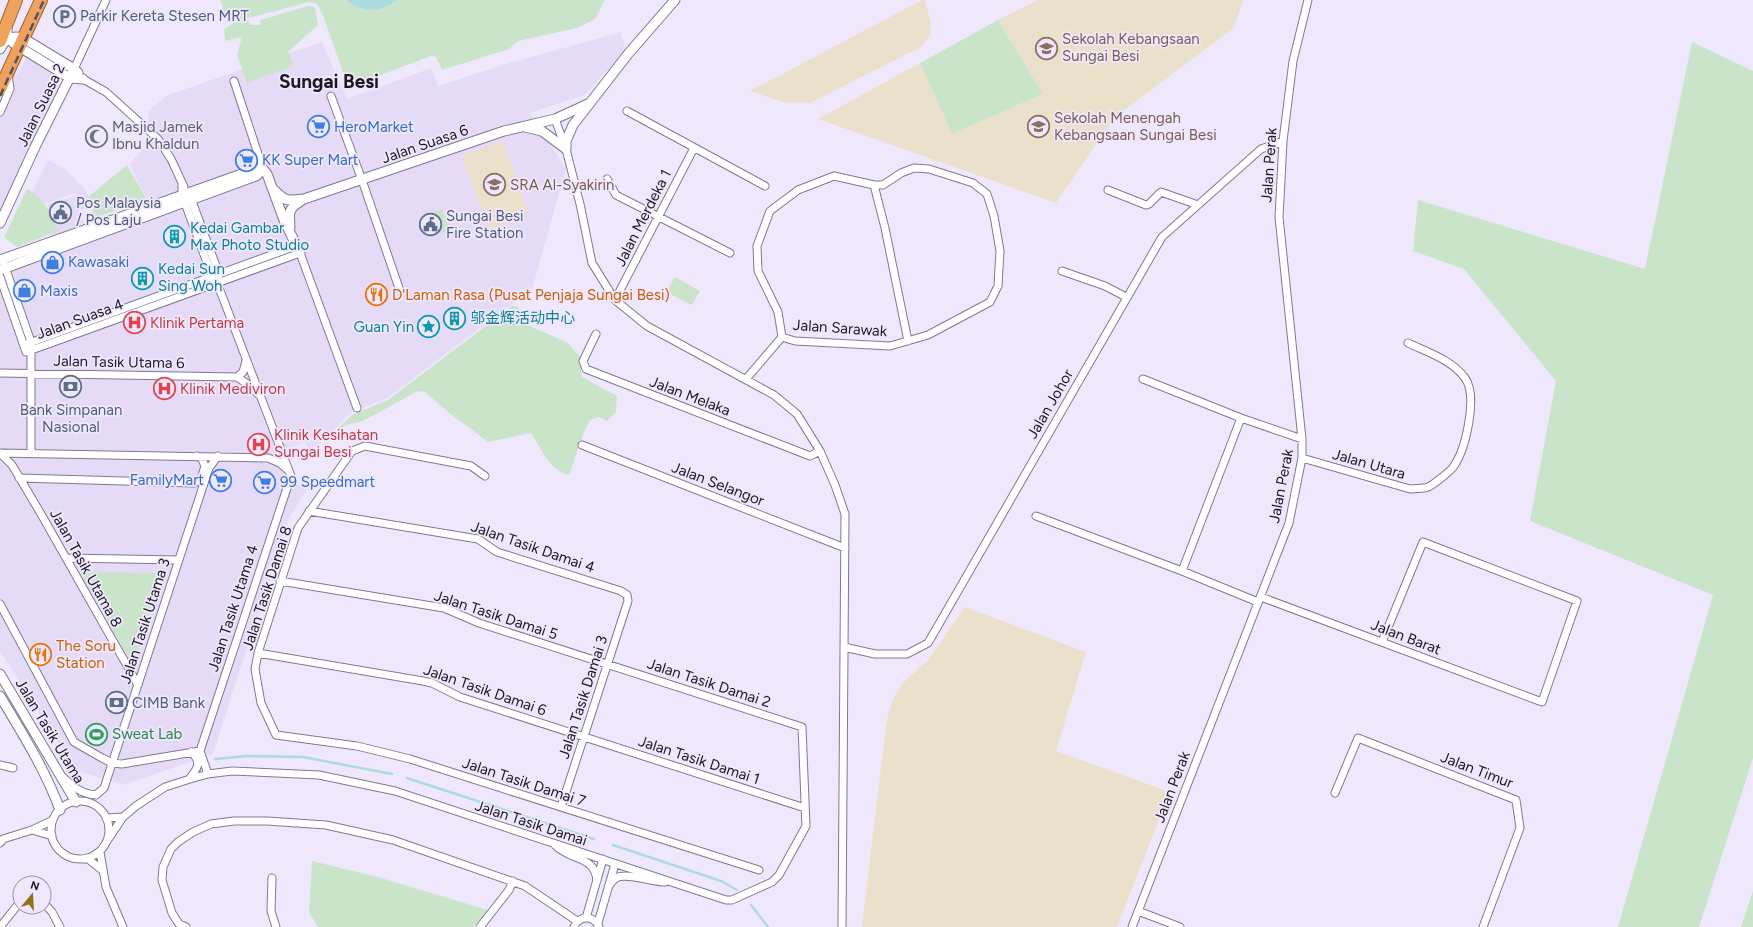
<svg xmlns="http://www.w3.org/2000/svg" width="1753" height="927" font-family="Figtree,'Noto Sans SC',sans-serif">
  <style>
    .built { fill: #e5dbf7 }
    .education { fill: #eae1cc }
    .green { fill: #cae4c9 }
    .water { fill: #acdbdf }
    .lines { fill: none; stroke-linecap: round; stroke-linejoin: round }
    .stream { stroke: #acdbdf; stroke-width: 2.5 }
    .minor-casing { stroke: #807890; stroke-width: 9 }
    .tertiary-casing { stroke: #807890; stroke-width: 11 }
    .trunk-casing { stroke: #a2622f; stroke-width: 14 }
    .minor { stroke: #fff; stroke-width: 7 }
    .tertiary { stroke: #fff; stroke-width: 9 }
    .trunk { stroke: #eea25e; stroke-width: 12 }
    .rail { stroke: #55505d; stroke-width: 2.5; stroke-dasharray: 8 4; stroke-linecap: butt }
    .labels { text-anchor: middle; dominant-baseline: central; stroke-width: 3.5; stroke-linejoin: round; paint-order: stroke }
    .service-label { font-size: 15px; fill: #4e5e75; stroke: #efe8fd; text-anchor: start }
    .education-label { font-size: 15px; fill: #785e54; stroke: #efe8fd; text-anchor: start }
    .street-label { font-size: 15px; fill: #1c1822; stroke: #efe8fd }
    .worship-label { font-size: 15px; fill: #5b616d; stroke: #efe8fd; text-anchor: start }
    .shop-label { font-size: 15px; fill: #366cbe; stroke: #efe8fd; text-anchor: start }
    .culture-label { font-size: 15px; fill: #0d838f; stroke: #efe8fd; text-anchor: start }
    .food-label { font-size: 15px; fill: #c56008; stroke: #efe8fd; text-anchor: start }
    .health-label { font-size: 15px; fill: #be3a42; stroke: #efe8fd; text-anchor: start }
    .leisure-label { font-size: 15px; fill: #27864d; stroke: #efe8fd; text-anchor: start }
    .district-label { font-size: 19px; font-weight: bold; fill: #1c1822; stroke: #efe8fd }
  </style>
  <rect width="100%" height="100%" fill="#efe8fd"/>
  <path class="built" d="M621,32L626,51L584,95L530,113L566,169L532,289L387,398L350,413L319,444L309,449L305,442L284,450L294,475L295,483L308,488L288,520L213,754L123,785L75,770L0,651V270L53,246L47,205L74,196L85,225L149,203L129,164L150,142L148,111L168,95L322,42L347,99L431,68L438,86L503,65Z
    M27,56L60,80L58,91L0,213V72L18,75Z
    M48,160L66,170L86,190L92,206L80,210L75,193L44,204L32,192Z"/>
  <path class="education" d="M922,0H925L931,24L930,36L921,47L810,103L782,102L750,91Z
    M1038,0H1243L1234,28L1114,118L1056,203L818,119L920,63L952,134L1043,94L998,20Z
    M503,141L529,215L488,230L462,155Z
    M965,607L1086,652L1056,751L1170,792L1117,927H862L886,726L890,707L895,695L904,682L928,660Z"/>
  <path class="green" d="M220,0H346L352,4H393L398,0H605L595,19L577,28L518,41L509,49L442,70L436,57L431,56L354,85L346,81L323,15L317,4L309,2L229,23Z
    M308,6L315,7L318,25L288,52L293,64L285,70L269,74L247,83L237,55L242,37L225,41L224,30L233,23L248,20L250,25H261L260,20Z
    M998,20L1043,94L952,134L920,63Z
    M1692,42L1753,71V758L1699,927H1618L1713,595L1530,521L1556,381L1464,269L1413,251L1418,200L1645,269Z
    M127,165L147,200L94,218L92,206L88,197Z
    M27,189C44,197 51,215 58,231L17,247L4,237Z
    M442,209L450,230L439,233L432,213Z
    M675,277L700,291L692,305L666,292Z
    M512,306H517L530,326L568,343L580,357L582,377L617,396L616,412L607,421L599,417L590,420L584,432L569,475C549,470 542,450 531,433L488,442L448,412L425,392L418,391L363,421L346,425L328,438L352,415L388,400Z
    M80,572L162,573L132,663L84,580Z
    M312,861L378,877L488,910L473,927H318L309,912Z
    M1753,891V927H1741Z"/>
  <path class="water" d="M346,0H398C380,13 363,13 346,0Z"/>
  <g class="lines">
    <path class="stream" d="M215,759L247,756L303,757L392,774
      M407,778L594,839
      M613,845L721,881L737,890
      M751,905L768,927"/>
    <defs>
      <path id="minor" d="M74,69L106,0
        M83,79L106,92L158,139L171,159L184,187
        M234,81L263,169
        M331,96L362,180L399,288
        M627,111L765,186
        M0,112L10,89L8,74
        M555,119L566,149L580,204L592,263L615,300L647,326L774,395L797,414L820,451L835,485L845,514L842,927
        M607,179L616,195L730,253
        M182,185V195L212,276L221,293L291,476L200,751L208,774
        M874,185L885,228L908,341
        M1108,190L1146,205L1149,204L1161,192L1198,205
        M190,196L219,274L218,278
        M4,264L31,342V452
        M1062,271L1105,286L1126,297
        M0,277L25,349
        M615,300L694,148
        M596,334L583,361L586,369L810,456L820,451
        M24,345L296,246
        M26,352L300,253L357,408
        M0,373L237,377L249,385L258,394
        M237,377L243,372L246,361
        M746,379L782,337L795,341L890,346L928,335L990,302L998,286L1000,251L994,216L987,194L973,183L929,169L914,168L901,173L883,185H874L834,176L798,190L770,211L757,246L758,271L778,312L782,337
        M1143,379L1241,418L1302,439
        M582,445L845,548
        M0,453L268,458L280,463L288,470
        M0,453L12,465L41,514L138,685
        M1302,458L1410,489C1415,488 1423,489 1428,487C1433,485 1452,470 1454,466C1466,448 1478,396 1465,378C1452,360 1427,352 1408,343
        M485,476L471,466L365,446L352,451L298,528L258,653L255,669L261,703L276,735L357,746L410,759L759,870
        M19,478L194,483L201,479L205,466L202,459L197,456
        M309,511L478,539L497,552L621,591L627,595L628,601L561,807
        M1036,516L1182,571L1258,602
        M66,558L179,560
        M1182,571L1241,418
        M1261,597L1542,702L1577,601L1423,542L1382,642
        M0,604L74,742L102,758L112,763L122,764L200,751
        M844,647L875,654H907L928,643L1162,237L1261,149L1283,141
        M258,653L423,681L432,683L460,697L805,808
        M0,765L13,768
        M64,778C75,788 82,794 96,795L104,788L209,468L218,456
        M190,778C198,768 202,762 191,752
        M1335,793L1358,738L1516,800L1520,828L1483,927
        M51 830a29 29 0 1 1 58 0a29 29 0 1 1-58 0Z
        M106,818L123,817
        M32,830L52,836
        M107,841L123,817L136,806L165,787L190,779L208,774L232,771L319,775L395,791L726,900H732L772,882L779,875L806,826L802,727L479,623L444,608L280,581
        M0,843L3,839L32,830L53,820
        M555,845C572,862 595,855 597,881
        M100,852L106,887L123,927
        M87,858L102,870
        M272,878L271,911L276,927
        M608,888C610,884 613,880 616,878C626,872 652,882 665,882
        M44,903L52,912L60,927
        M1138,911L1180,927
        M586,918L603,859
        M598,923L615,864
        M0,927L20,902
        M186,927L179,924L172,913L162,880L163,867L171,849L178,842L193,832L211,824L234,821H267L326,825L393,840L525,886L577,921
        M480,927L509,890L513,881
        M574,927C579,915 594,915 599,927
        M1132,927L1289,523L1302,458V439L1279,217L1283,141L1293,61L1308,0"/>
      <path id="tertiary" d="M7,24V34L13,43L70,78L83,79
        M0,49C6,38 11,35 23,38L74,69L78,73
        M525,127L542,131L566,149
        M566,149V141L573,125L628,54L675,0
        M263,169L267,174L284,220L300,253
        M274,190C286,202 288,201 304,199L504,131L555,119L590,103
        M0,223L35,147L74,69
        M290,227C289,212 288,209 301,201
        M0,260L253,170L263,169
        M0,270L256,176L263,169
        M0,674L76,802
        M0,696C22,733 45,769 60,810"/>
      <path id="trunk" d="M0,41L16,0
        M0,89L41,0"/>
    </defs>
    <use href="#minor" class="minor-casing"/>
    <use href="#tertiary" class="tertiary-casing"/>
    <use href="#trunk" class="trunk-casing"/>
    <use href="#minor" class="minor"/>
    <use href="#tertiary" class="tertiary"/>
    <use href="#trunk" class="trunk"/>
    <path class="rail" d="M0,96L44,0"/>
  </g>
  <defs>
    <symbol id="parking-ring" viewBox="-11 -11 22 22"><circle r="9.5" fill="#efe8fd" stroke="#5c6f8a" stroke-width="1.5"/><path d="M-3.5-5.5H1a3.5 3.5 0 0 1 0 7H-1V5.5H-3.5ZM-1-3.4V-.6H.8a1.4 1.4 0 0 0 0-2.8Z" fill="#5c6f8a"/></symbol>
    <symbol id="school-ring" viewBox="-11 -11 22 22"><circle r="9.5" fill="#efe8fd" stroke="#8d6e63" stroke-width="1.5"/><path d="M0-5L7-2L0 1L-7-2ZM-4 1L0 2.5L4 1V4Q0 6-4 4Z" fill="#8d6e63"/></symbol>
    <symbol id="supermarket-ring" viewBox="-11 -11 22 22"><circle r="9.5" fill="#efe8fd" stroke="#3f7fe0" stroke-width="1.5"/><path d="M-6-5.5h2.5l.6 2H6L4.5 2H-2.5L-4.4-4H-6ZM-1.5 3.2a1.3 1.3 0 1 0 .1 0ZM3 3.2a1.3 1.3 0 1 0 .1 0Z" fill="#3f7fe0"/></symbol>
    <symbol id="mosque-ring" viewBox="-11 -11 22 22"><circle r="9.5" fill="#efe8fd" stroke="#6b7280" stroke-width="1.5"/><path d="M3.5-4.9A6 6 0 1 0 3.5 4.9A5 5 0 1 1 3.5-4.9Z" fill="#6b7280"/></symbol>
    <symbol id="civic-ring" viewBox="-11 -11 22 22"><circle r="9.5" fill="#efe8fd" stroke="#5c6f8a" stroke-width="1.5"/><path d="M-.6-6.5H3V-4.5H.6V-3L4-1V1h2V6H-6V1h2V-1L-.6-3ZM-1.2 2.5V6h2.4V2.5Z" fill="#5c6f8a"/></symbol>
    <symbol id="building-ring" viewBox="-11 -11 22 22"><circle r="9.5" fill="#efe8fd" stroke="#0f9aa8" stroke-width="1.5"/><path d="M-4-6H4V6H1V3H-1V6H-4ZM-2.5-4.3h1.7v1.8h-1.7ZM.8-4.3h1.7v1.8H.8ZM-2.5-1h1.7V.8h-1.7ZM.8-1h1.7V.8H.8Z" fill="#0f9aa8"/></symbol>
    <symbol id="shop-ring" viewBox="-11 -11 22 22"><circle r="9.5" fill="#efe8fd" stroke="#3f7fe0" stroke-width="1.5"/><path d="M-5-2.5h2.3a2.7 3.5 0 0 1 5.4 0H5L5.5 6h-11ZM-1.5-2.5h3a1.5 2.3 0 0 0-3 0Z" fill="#3f7fe0"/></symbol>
    <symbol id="restaurant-ring" viewBox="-11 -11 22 22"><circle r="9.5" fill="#efe8fd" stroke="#e8710a" stroke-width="1.5"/><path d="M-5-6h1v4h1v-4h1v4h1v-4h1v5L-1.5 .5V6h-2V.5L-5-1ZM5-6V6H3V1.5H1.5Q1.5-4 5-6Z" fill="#e8710a"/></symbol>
    <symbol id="hospital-ring" viewBox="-11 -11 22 22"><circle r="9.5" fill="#efe8fd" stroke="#e0444e" stroke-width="1.5"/><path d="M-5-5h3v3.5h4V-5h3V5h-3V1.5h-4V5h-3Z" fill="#e0444e"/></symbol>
    <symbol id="sight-ring" viewBox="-11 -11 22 22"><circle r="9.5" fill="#efe8fd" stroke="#0f9aa8" stroke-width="1.5"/><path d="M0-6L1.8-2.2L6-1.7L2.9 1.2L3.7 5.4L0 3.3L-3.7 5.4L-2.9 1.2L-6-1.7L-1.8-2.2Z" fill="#0f9aa8"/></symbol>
    <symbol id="bank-ring" viewBox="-11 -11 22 22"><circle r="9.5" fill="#efe8fd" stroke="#5c6f8a" stroke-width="1.5"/><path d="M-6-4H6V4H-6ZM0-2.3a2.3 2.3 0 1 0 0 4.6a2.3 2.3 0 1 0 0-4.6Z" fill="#5c6f8a"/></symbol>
    <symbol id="stadium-ring" viewBox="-11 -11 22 22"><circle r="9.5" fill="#efe8fd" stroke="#2e9e5b" stroke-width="1.5"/><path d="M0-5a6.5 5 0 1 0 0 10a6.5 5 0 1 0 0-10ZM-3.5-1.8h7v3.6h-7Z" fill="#2e9e5b"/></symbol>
  </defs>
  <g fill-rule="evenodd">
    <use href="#parking-ring" x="52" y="4" width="25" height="25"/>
    <use href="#school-ring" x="1034" y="36" width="25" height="25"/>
    <use href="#supermarket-ring" x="306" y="114" width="25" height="25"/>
    <use href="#school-ring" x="1026" y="114" width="25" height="25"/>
    <use href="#mosque-ring" x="84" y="124" width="25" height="25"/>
    <use href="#supermarket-ring" x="234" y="148" width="25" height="25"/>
    <use href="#school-ring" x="482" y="172" width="25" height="25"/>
    <use href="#civic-ring" x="48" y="200" width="25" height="25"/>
    <use href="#civic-ring" x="418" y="212" width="25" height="25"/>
    <use href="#building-ring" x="162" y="224" width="25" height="25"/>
    <use href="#shop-ring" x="40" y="250" width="25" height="25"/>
    <use href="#building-ring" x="130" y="266" width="25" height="25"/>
    <use href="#shop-ring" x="12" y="278" width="25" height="25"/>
    <use href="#restaurant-ring" x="364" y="282" width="25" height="25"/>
    <use href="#building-ring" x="442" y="306" width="25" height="25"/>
    <use href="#hospital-ring" x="122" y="310" width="25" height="25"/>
    <use href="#sight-ring" x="416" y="314" width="25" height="25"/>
    <use href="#bank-ring" x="58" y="374" width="25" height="25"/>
    <use href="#hospital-ring" x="152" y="376" width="25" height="25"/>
    <use href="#hospital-ring" x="246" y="432" width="25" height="25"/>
    <use href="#supermarket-ring" x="208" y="468" width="25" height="25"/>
    <use href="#supermarket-ring" x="252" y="470" width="25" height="25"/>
    <use href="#restaurant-ring" x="28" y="642" width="25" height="25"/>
    <use href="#bank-ring" x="104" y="690" width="25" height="25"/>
    <use href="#stadium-ring" x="84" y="722" width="25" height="25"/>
  </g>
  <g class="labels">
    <g class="service-label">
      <text x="80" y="16">Parkir Kereta Stesen MRT</text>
      <text x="76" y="203">Pos Malaysia<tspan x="76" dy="17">/ Pos Laju</tspan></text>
      <text x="446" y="216">Sungai Besi<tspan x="446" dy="17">Fire Station</tspan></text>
      <text x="71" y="410" text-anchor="middle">Bank Simpanan<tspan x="71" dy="17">Nasional</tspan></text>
      <text x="132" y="703">CIMB Bank</text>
    </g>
    <g class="education-label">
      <text x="1062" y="39">Sekolah Kebangsaan<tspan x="1062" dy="17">Sungai Besi</tspan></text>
      <text x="1054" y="118">Sekolah Menengah<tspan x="1054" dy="17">Kebangsaan Sungai Besi</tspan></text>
      <text x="510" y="185">SRA Al-Syakirin</text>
    </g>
    <g class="street-label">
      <text transform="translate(41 105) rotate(-64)">Jalan Suasa 2</text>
      <text transform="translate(425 144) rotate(-19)">Jalan Suasa 6</text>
      <text transform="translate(1269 165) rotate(-86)">Jalan Perak</text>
      <text transform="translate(643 218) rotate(-63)">Jalan Merdeka 1</text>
      <text transform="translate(80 319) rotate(-20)">Jalan Suasa 4</text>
      <text transform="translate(840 328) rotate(4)">Jalan Sarawak</text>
      <text transform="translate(119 362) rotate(1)">Jalan Tasik Utama 6</text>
      <text transform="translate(690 396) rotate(21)">Jalan Melaka</text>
      <text transform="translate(1050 404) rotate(-60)">Jalan Johor</text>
      <text transform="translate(1369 464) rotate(16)">Jalan Utara</text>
      <text transform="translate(718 484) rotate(21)">Jalan Selangor</text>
      <text transform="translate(1281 486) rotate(-79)">Jalan Perak</text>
      <text transform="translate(533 547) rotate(19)">Jalan Tasik Damai 4</text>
      <text transform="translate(86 568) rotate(61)">Jalan Tasik Utama 8</text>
      <text transform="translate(267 588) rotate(-72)">Jalan Tasik Damai 8</text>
      <text transform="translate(233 608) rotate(-72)">Jalan Tasik Utama 4</text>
      <text transform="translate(496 615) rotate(18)">Jalan Tasik Damai 5</text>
      <text transform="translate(145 621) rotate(-72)">Jalan Tasik Utama 3</text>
      <text transform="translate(1406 637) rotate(21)">Jalan Barat</text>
      <text transform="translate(709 683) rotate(18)">Jalan Tasik Damai 2</text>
      <text transform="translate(485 690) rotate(19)">Jalan Tasik Damai 6</text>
      <text transform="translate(583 697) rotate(-72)">Jalan Tasik Damai 3</text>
      <text transform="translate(50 731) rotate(59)">Jalan Tasik Utama</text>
      <text transform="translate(699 760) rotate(18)">Jalan Tasik Damai 1</text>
      <text transform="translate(1477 770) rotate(21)">Jalan Timur</text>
      <text transform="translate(524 782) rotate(18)">Jalan Tasik Damai 7</text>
      <text transform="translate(1172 787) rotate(-69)">Jalan Perak</text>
      <text transform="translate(531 823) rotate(18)">Jalan Tasik Damai</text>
    </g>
    <g class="worship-label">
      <text x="112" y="127">Masjid Jamek<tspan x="112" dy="17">Ibnu Khaldun</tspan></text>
    </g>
    <g class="shop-label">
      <text x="334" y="127">HeroMarket</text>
      <text x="262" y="160">KK Super Mart</text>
      <text x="68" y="262">Kawasaki</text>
      <text x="40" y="291">Maxis</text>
      <text x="204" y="480" text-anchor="end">FamilyMart</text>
      <text x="280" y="482">99 Speedmart</text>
    </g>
    <g class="culture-label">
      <text x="190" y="228">Kedai Gambar<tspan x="190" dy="17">Max Photo Studio</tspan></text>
      <text x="158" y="269">Kedai Sun<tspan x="158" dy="17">Sing Woh</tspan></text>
      <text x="470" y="318">邬金辉活动中心</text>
      <text x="414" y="327" text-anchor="end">Guan Yin</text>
    </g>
    <g class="food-label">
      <text x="392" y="295">D'Laman Rasa (Pusat Penjaja Sungai Besi)</text>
      <text x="56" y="646">The Soru<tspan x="56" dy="17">Station</tspan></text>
    </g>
    <g class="health-label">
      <text x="150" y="323">Klinik Pertama</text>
      <text x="180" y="389">Klinik Mediviron</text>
      <text x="274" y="435">Klinik Kesihatan<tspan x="274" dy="17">Sungai Besi</tspan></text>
    </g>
    <g class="leisure-label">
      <text x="112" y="734">Sweat Lab</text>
    </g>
    <g class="district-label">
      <text x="329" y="81">Sungai Besi</text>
    </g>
  </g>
  <g transform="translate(32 895) rotate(18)"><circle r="19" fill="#efe8fd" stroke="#9b95a5"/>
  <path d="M0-3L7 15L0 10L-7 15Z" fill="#917016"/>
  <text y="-6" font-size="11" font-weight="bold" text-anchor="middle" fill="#1c1822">N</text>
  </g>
</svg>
